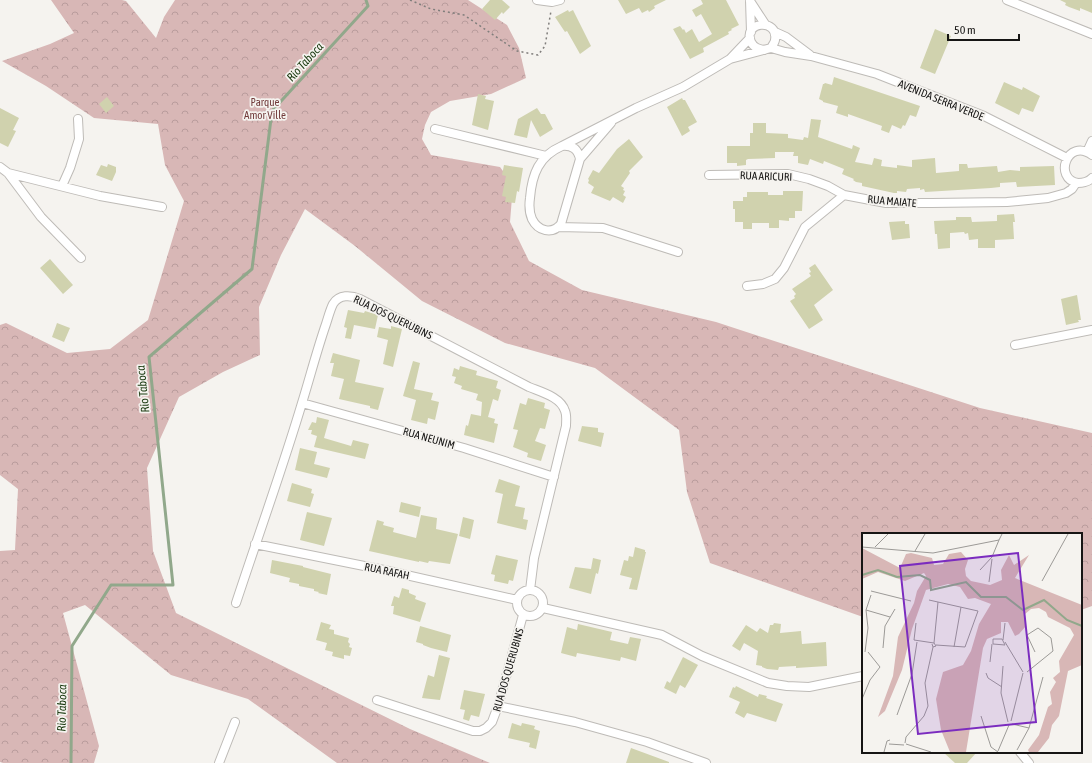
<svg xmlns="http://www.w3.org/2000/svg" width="1092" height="763" font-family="'Asap Condensed',sans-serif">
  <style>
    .forest { fill: url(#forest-crowns) }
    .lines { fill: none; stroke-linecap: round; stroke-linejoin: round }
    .stream { stroke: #91a88b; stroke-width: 3 }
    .building { fill: #d0d2ae }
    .street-casing { stroke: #bebbb7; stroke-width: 10 }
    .path { stroke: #807e7c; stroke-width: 1.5; stroke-dasharray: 2 3; stroke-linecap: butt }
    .street { stroke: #fff; stroke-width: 8 }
    .labels { text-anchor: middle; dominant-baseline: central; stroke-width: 3.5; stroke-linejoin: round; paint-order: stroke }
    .street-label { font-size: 11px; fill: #161514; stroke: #f5f3ef }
    .park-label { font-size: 11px; fill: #713a3a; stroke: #f5f3ef }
    .water-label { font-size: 12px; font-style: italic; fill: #17370d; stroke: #f5f3ef }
    .inset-river { fill: none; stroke: #91a88b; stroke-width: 2 }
    .inset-road { fill: none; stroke: #9c9a97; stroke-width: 1 }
    .view { fill: #7b2cbf; fill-opacity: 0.15; stroke: #7b2cbf; stroke-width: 2 }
    .inset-edge { fill: none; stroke: #161514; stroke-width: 2 }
  </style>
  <defs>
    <pattern id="forest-crowns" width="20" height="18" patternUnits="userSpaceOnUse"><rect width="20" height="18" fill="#d8b7b6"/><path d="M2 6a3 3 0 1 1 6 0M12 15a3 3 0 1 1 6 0" fill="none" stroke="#b99c9c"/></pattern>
  </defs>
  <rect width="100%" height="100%" fill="#f5f3ef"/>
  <path class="forest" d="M51,0H122L126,1L156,38L164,17L175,0H468L507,25L519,48L526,78L491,94L450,101L431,112L425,125L422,139L431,155L500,167L513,185L510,222L529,261L582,290L716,322L980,408L1092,433V606L1081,610V534H863V617L710,563L687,492L679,430L595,368L505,343L422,301L355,246L305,209L281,255L259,307L260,355L223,372L179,397L147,468L153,551L176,613L410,729L490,763H337L248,699L171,675L85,605L63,613L99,746L94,763H3L0,762V551L15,550L18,489L0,475V325L6,323L67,353L110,349L148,320L184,201L165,165L158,124L94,118L46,86L2,61L50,44L74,33Z"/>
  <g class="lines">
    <path class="stream" d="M71,763L72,646L111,585H173L149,357L252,269L272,111L368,6L366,0"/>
  </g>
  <path class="building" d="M490,0H502L510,7L503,14L502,12L495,20L482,9Z
    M618,0H666L654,6L655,8L649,12L648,10L642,13L639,8L626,14Z
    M701,0H726L739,25L731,29L732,30L728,32L729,34L703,48L704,52L690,59L673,29L680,26L683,30L684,29L686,33L692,29L699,42L712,34L701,14L696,17L692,10L703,4Z
    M1060,0H1092V13L1080,8V11L1069,7L1065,5L1066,3Z
    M568,10L569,12L573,10L591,46L580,54L567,31L565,32L555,17Z
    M935,29L951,36L935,74L920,68Z
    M834,77L920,106L916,117L910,115L905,126L903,125L901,129L892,125L889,133L881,130L882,126L848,114V117L836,113L838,106L823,102V101L819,99L823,84H824L825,83L832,85Z
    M1004,82L1022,90L1023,87L1040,96L1033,112L1022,108L1019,115L995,103Z
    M478,94L486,96L485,99L494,101L488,130L472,125Z
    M107,97L114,106L106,113L99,104Z
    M682,98L683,100H685L697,122L688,127L690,131L682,136L667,107Z
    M0,108L19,118L13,130L16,131L8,147L0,143Z
    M537,108L541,114H545L553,129L540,137L531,120L527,138L514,135L518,119Z
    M811,119L821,120L818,137L852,149L853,145L860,148L855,162L872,165L874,158L882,160L881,166L897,168V165L912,167V160L935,158L936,173L959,171V164H967L968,168L997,166L998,172L1010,170L1020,171V167L1054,166L1055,185L1017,187L1016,182L1000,183V187L991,188L925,192L924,189L920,190V188L907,189L906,192L897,191V193H894L862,186V183L856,182L853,180L854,179L842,174L844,169L824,161L823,164L810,159L808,165L798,163V156H793L794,152H775V158L748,159L746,160V165L737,166V163H727V146H750V133H753V123H766V133L788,134V138L803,140L804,137L808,138Z
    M629,139L643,157L629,171L630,173L621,186L624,188L623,190L625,191L623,195L626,197L623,203L613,197L610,201L591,193L594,187L588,183L589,180L588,179L593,170L599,173L617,149Z
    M108,164L116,167V172L112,181L96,175L101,165L107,167Z
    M504,165L523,168L519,192L517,191L515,203L505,202L506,197L502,196L506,176L502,175Z
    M783,191H803L802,211H795V218H789V221L779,220V228H769V223H752V229H743V222H735V209H733V201H743V197H747V192H768V195H783Z
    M1014,214L1015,222H1013L1014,239L995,240V248H978V239L969,240L968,233L965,234L964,232L950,233V248L938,249L937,234H935L934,221L956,220V217H971L972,222L997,221V215Z
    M905,221V224H909L910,238L892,240L889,222Z
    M50,259L73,285L63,294L40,268Z
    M815,264L833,290L814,305L823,320L809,329L790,301L795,298L794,296L796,294L792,289L811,276L809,273L811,272L809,268Z
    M1077,295L1081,320H1078L1079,322L1066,325L1061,299Z
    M348,310L364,313L365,311L378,315L375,329L354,325L351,339L345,338L347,328L344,327Z
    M57,323L70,328L64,342L52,337Z
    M391,326L402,329L393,367L383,364L388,340L377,337L379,327L391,329Z
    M333,353L360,360L355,382L384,388L378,410L370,408V406L339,399L344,379L331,376L334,363H330Z
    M413,361L420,363L414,389L433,393L431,400L439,402L435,420L428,418L427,424L411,420L416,400L403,396Z
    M460,366L477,371L476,375L498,381L496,388L501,390L498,401L493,399L488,417L495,419L494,423L498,424L494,443L464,435L466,425L468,426L471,414L481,416L482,402L476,400L478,394L461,389L462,386L454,383L456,377L452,376L454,368L459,370Z
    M528,398L545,403L544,408L550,410L545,429L540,428L535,441L546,445L541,461L527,457L528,453L513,447L518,430L513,429L520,403L526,405Z
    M317,417L329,420L324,438L351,446L353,440L369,444L365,459L314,447L317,436L311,434L312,430H308L312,422L316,423Z
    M582,426L598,428V432L604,433L601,447L578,441Z
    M300,448L317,452L314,464L330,468L327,478L295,470Z
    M499,479L520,486L515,506L525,508L523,519L528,520L526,530L497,523L503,494L495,492Z
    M292,483L312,489L311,493L314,494L310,507L287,501Z
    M401,502L421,507L419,517L399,512Z
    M307,512L332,518L324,546L300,540Z
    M421,515L437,518L436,529L458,534L450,564L429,561L428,563L419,561V562L369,551L377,520L384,522L383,525L394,528L393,532L416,538Z
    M463,517L474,520L470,539L459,536Z
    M635,547L645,550V552H646L637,590L629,589L632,578L620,575L624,560L628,561L629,556L633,557Z
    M496,555L518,560L513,581L509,580L508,584L494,581L495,575L491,574Z
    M593,558L601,560L598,574L596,573L591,594L569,588L575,567L591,569Z
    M272,560L303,566V567L331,574L327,595L318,593L319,592L314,591V589L299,586V584L289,582L290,578L270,573Z
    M402,588L409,590V593L416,596L415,599L426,603L420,622L393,614L394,606H391L394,596L399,598Z
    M321,622L331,625L329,629L334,630V634L349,638L348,642L350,644L349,647L352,648L350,656L344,655V659L332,656L333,652L325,650L327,643L316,640Z
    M774,623L781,624L780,633L801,631L802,644L826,642L827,666L796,668V666L779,667L778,670L767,669L762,667V666L756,665L758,651L744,643L740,651L732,646L746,625L757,632L760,628L768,633L770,625H773Z
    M578,624L612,632L610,640L628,644L630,637L641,639L636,661L621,657L620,661L577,653L576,657L561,653L567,627L577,630Z
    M420,626L451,635L447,652L431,648L423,645V644L416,642Z
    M439,655L450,658L440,700L422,698L428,675L434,677Z
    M683,657L698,665L685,688L680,685L676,694L664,688L667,681L670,683Z
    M736,686L758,697L759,694L767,696L766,698L783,704L776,722L747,713L744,718L735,713L740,702L729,697L733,687L735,688Z
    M464,690L485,694L479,717L471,715L469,721L463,719L465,710L460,709Z
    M512,723L521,726L522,723L535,726L534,729L540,731L536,749L529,747L530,743L508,738Z
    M631,748L669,762V763H626Z
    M943,752H977L967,763H955Z"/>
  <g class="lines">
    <defs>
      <path id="street" d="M537,0L552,2L560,0
        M750,0L751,32
        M1007,0L1092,34
        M750,1L765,24
        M775,32L786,37L810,55
        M771,48L785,52L811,56L877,74L984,116L1067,158
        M730,59L750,38
        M435,129L546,156
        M562,146L636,108L683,87L730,59L771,48C772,46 775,42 775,40C779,18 742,21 751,42C754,48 759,49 764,50
        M562,146C572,145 578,149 580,159L561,224C552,235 538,231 532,219C529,212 529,205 530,198C532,174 539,156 562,146Z
        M1087,152L1092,141
        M1092,155C1067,137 1053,179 1078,183C1083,183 1088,182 1092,178
        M580,159L611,123
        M0,167L8,173L41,217L81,258
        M8,173L100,196L162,207
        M709,175L788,174L809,179L828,186L844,195L886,203H932L1007,202L1048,198L1066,193L1072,189L1076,183
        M62,186L70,168L79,139L78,119
        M558,227L603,228L678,252
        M747,286L763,284L775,279L784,268L805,227L844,195
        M1015,345L1092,330
        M302,403L464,448L554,477
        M255,544L384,570L517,600
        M517 603a13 13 0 1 1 26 0a13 13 0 1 1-26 0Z
        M236,603C258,536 282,470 302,403C310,377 317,350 326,324C328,318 330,310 333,304C339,294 351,295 360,299L529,387C541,392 561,397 565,411C567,415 566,421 566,426L534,558L530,590
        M543,608L662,635L702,656L768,683L787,686L809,687L863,676
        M377,700L473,731H480L486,728L492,722L498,706L523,615
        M498,706L575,722L647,742L706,763
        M1020,752L1029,763
        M219,763L235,722"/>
    </defs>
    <use href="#street" class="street-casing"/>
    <path class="path" d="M410,0L431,9L464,15L517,51L538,55L545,46L551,11"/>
    <use href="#street" class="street"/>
  </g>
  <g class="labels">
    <g class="street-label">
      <text transform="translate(941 100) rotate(22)">AVENIDA SERRA VERDE</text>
      <text transform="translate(766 176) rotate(2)">RUA ARICURI</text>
      <text transform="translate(892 201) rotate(5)">RUA MAIATE</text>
      <text transform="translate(393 317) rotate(26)">RUA DOS QUERUBINS</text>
      <text transform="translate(429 438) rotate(16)">RUA NEUNIM</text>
      <text transform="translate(387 571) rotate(12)">RUA RAFAH</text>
      <text transform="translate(508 670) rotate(-74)">RUA DOS QUERUBINS</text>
    </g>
    <g class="park-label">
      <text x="265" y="102">Parque<tspan x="265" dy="13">Amor Ville</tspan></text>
    </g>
    <g class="water-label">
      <text transform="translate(305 62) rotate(-48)">Rio Taboca</text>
      <text transform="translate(143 389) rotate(-96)">Rio Taboca</text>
      <text transform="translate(62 708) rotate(-89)">Rio Taboca</text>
    </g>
  </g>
  <g transform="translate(862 533)">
    <rect width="220" height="220" fill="#f5f3ef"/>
    <path d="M0,15L38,35L44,21L49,20L70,25L72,32L81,31L87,21L99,19L106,27L103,36L104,43L109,48L128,52L140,47L139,37L147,22L152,32L167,22L153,45L220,72V132L206,138L197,183L190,192L187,205L176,219H167L166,217L177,202L186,174L190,171L188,159L194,149L191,145L198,139L197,128L212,102L208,95L186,84L184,79L177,75L169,76L163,81L164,93L157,101L153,103L146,89H139V100L125,106L121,115L104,219H88L79,197L74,166L81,139L101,132L109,118L117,91L129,71L113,65L106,66L98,54L86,51L64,57L50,96L40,137L23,178L16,184L31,143L36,104L52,70L55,58L64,43L62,40L43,48L16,39L0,46Z" fill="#d8b7b6"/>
    <path class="inset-river" d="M0,42L16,37L35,44L58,42L68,47L69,57L104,49L119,64H144L161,77L182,67L205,87L220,93"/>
    <path class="inset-road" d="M0,14L71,20L137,7L140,1M13,14L26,1M53,18L63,1M118,37L130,24L137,7M180,48L206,1M127,49L130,26M9,58L49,68M67,67L116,78L103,114L74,112M4,77L28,84M54,90L52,107L72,110L74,113L71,114L70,111M131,106H140L143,112L131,111ZM141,107L143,90M143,109L161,139M72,110L76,69M92,114L99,74M21,115L23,93L33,76M3,119L6,95L4,77L9,62M128,129L130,111M141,133L139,160L146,189M165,139L191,118L189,105L176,95L165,102L173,119M124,140L126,145L140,154M0,166L8,147L18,134L6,119M35,182L50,141L55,109M119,183L129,214L136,219M149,188L161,140M150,191L167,195M43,210L44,204L62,183L66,173L63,150L71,114M27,211L42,212M44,211L69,219M155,217L167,195L181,144M136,218L147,192M22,219L25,208L28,207"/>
    <path class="view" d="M156,20L174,189L56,201L38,33Z"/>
    <rect width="220" height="220" class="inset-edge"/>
  </g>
  <path d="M948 34v6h71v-6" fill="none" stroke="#161514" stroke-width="2"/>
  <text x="954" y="34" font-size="12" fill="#161514" stroke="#f5f3ef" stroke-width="3" paint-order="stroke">50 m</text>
</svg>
